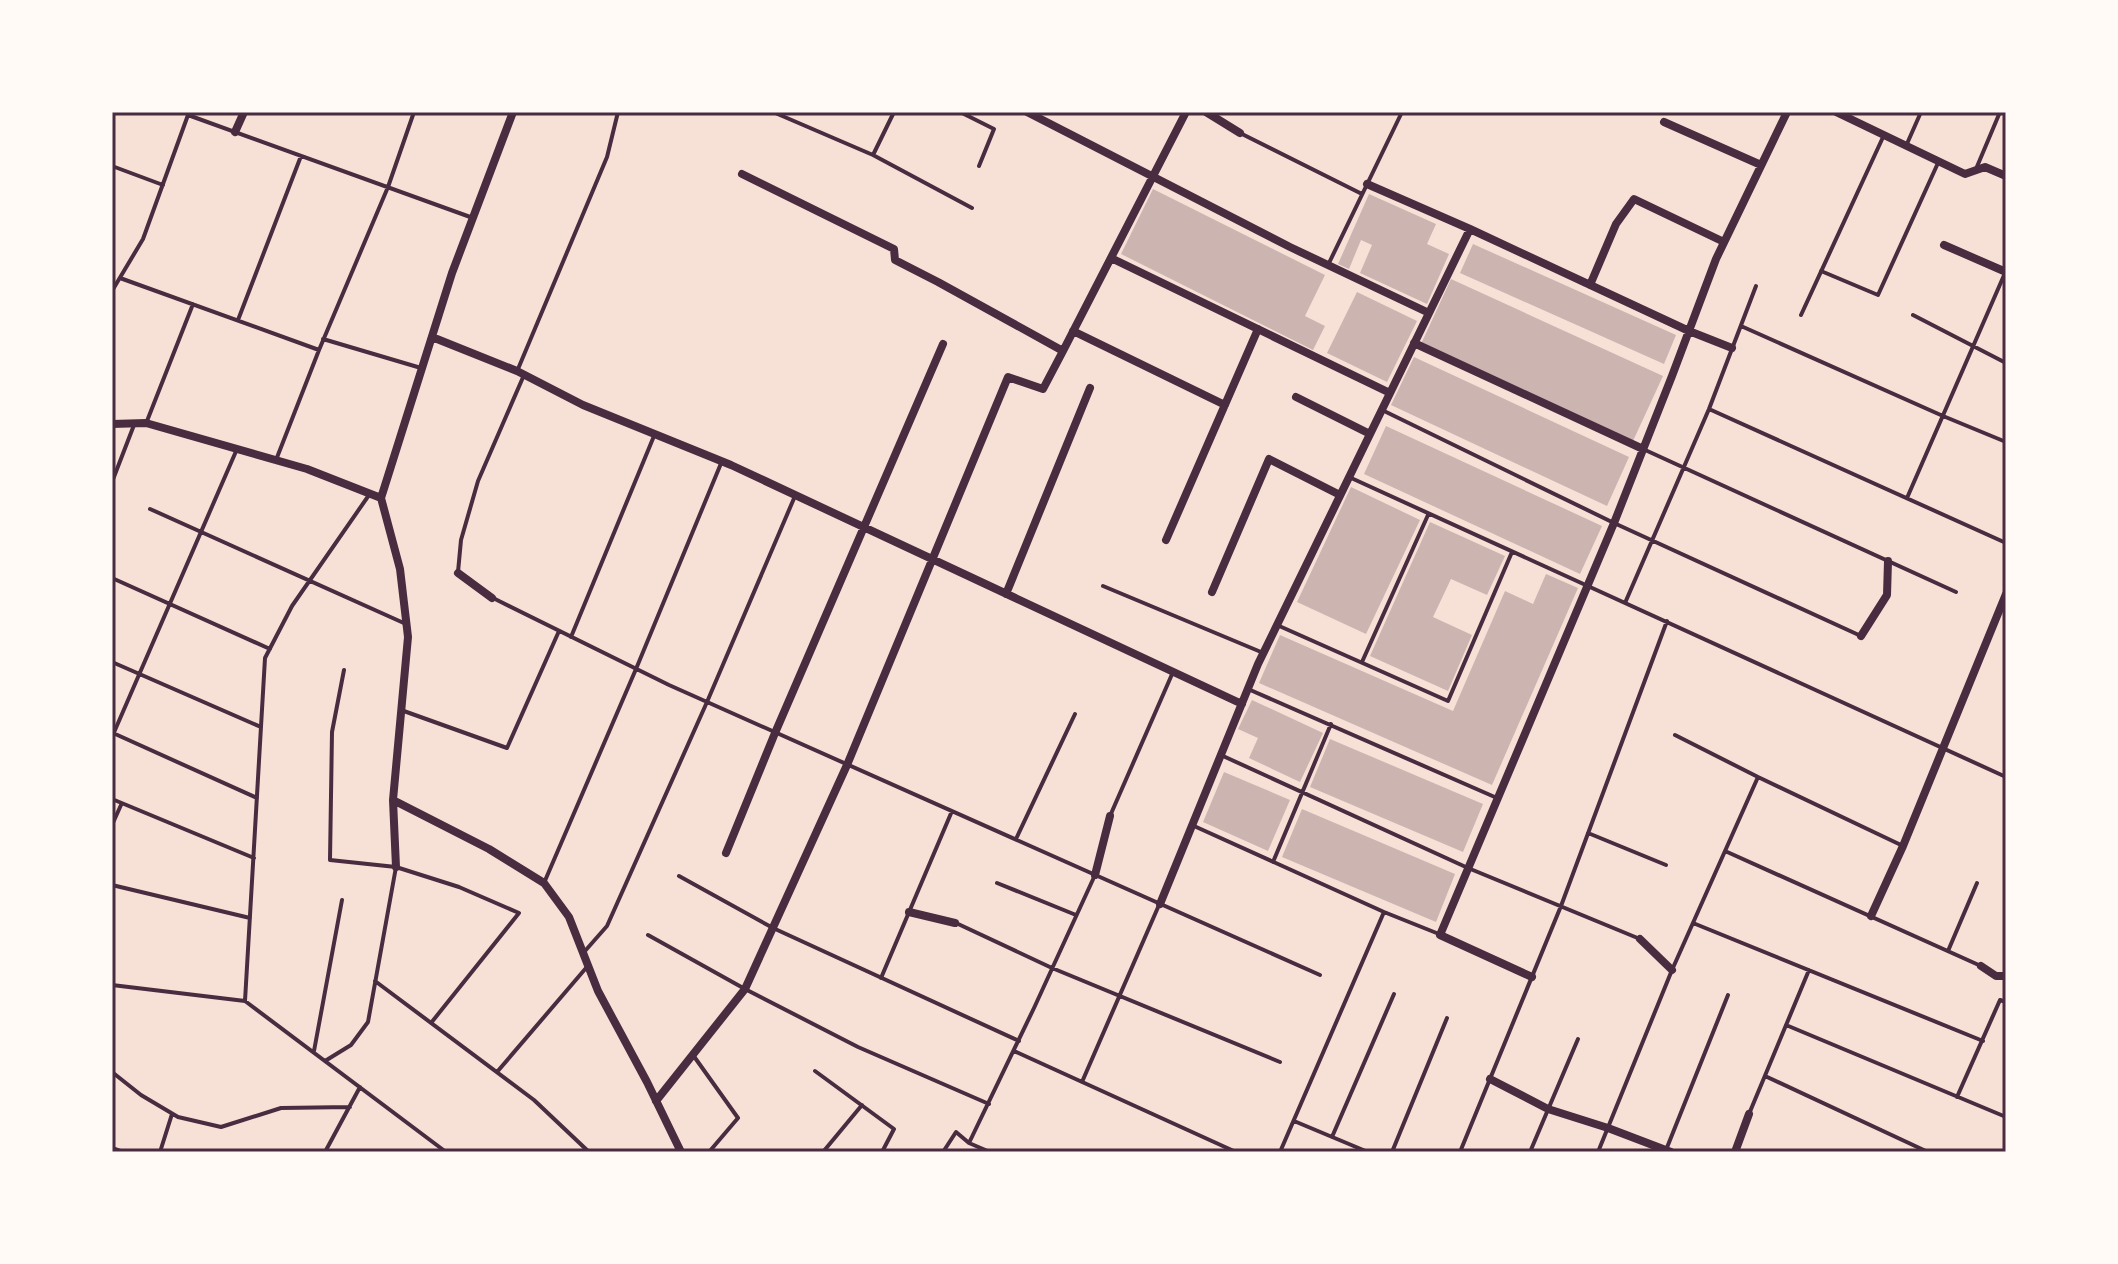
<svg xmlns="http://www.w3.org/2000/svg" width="2118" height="1264" font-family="Inter,sans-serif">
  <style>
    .building { fill: #ccb4b1 }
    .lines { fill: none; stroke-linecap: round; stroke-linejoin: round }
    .service { stroke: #4a2c40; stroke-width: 4 }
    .minor { stroke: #4a2c40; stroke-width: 8 }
    .neatline { fill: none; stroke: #4a2c40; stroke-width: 3 }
  </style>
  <rect width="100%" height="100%" fill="#f7e1d7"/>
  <path class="building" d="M1153,189L1325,275L1305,316L1325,326L1313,350L1121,254Z
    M1369,194L1436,224L1427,244L1449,254L1427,304L1360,273L1372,245L1361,240L1349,269L1338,264Z
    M1473,244L1676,335L1664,364L1460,273Z
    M1451,279L1663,376L1633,441L1421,344Z
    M1357,292L1417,321L1387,382L1327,353Z
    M1414,357L1629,457L1607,506L1391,405Z
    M1386,426L1602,526L1580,574L1364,474Z
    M1351,487L1420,520L1366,634L1297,602Z
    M1430,522L1505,556L1487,595L1451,579L1433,617L1472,635L1448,691L1370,656Z
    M1546,574L1578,588L1492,785L1259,683L1280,635L1453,711L1505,591L1533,604Z
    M1252,700L1323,733L1300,782L1249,758L1258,738L1238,729Z
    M1330,739L1483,804L1463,852L1310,787Z
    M1224,772L1290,800L1268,851L1203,822Z
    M1302,809L1455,874L1436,922L1282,857Z"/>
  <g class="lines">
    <path class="service" d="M773,112L873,155L972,208
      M960,112L994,129L979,166
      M1240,133L1362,194
      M1906,146L1921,112
      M873,155L894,112
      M112,166L163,185
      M1976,169L2000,112
      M1329,263L1402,112
      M1821,271L1878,295L1938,163
      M120,278L319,350
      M112,291L143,239L188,115L473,218
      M1801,315L1884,135
      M1913,315L2006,363
      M238,320L301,156
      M1741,326L1943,416L2006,442
      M323,339L421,368
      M518,369L607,157L618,112
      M1709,409L2006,543
      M1382,410L1614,523L1861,636
      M147,421L193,304
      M1643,449L1956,592
      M276,460L319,350L388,187L414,112
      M1349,477L2006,777
      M112,482L134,425
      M1907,498L2005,273
      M150,509L406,624
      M458,572L461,540L478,481L524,375
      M112,578L270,649
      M1103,586L1261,652
      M493,598L669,685L1320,975
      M1625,603L1709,409L1756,286
      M1277,625L1448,701L1512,552
      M571,637L654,436
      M112,662L261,727
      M1362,662L1428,515
      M344,670L332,732L330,860L396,867
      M1248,689L1497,798
      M401,710L507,748L559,631
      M113,733L257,798
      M1675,735L1758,777L1901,845
      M112,737L237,449
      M1223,756L1468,868L1640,939
      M112,799L254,858
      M1110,816L1173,672
      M112,825L121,805
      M1194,826L1384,912L1439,934
      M1588,833L1666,865
      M1016,839L1075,714
      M1725,851L1981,966
      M1273,862L1331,724
      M679,876L773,928L1019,1041
      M544,883L636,669L722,461
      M997,883L1076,915
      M112,885L250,918
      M956,923L1052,968L1280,1062
      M1693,923L1983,1041
      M648,935L745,989L858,1047L989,1104
      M585,951L607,926L707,702L795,496
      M1948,951L1977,883
      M881,978L952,811
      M375,981L534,1100L589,1152
      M112,985L245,1001L446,1152
      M245,1001L265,658L292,606L369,495
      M1786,1025L2006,1117
      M314,1051L342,900
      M1014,1051L1236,1152
      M693,1055L738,1118L709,1152
      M325,1061L351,1045L368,1022L396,867L459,887L519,913L431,1023
      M815,1071L894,1129L882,1152
      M112,1072L141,1095L178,1117L221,1127L281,1108L350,1107
      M497,1072L586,968
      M1765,1076L1928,1152
      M1082,1082L1159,905
      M1957,1097L2000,1000L2006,1002
      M1749,1114L1809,970
      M1294,1121L1368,1152
      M1332,1137L1394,994
      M969,1143L1034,1008L1095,875
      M112,1148L123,1152
      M1666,1150L1728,995
      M160,1152L172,1114
      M325,1152L360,1087
      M823,1152L862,1105
      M943,1152L956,1132L969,1143L990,1152
      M1280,1152L1384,912
      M1392,1152L1447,1018
      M1460,1152L1561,906L1667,621
      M1530,1152L1578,1039
      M1598,1152L1672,970L1758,777"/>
    <path class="minor" d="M513,112L452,273L381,498L400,569L408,637L393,800L489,849L544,883L569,917L598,991L647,1082L681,1152
      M1027,112L1290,247L1429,313
      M1206,112L1240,133
      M1836,112L1965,174L1985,167L2006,176
      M1664,122L1761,165
      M235,132L244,112
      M742,174L894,249L895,260L938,282L1063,351L1186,112
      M1367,184L1470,229L1689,331L1732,348
      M1944,245L2006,272
      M1111,258L1390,393
      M1590,285L1616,224L1634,199L1724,242
      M1073,331L1225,405
      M432,337L517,371L583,405L731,465L1242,704
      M1414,343L1643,449
      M1296,397L1370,434
      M112,424L146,423L307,469L381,498
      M1166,540L1258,329
      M458,573L492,598
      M1212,592L1269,459L1340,495
      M1006,594L1090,388
      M1861,636L1887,595L1888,561
      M393,800L396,867
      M726,853L775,733L943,344
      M1095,875L1110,816
      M1160,904L1258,664L1470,229
      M909,912L955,923
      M1871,916L1903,846L2006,594
      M1640,939L1672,970
      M1981,966L1996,976H2006
      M1532,977L1440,935L1614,523L1672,376L1716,259L1787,112
      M1490,1079L1548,1109L1608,1128L1671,1152
      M656,1101L745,989L847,765L1008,377L1043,389L1063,351
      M1735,1152L1749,1114"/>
  </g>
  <rect width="2118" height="1264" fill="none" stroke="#fffaf5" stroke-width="228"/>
  <rect x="114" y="114" width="1890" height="1036" class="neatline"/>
</svg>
